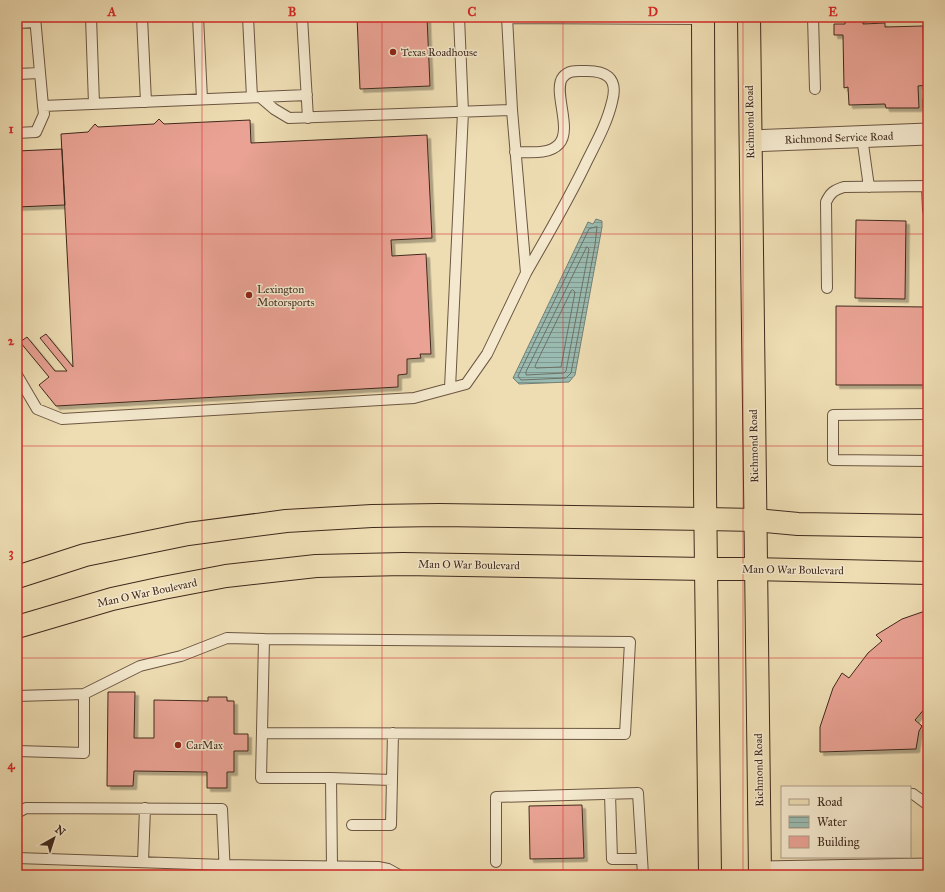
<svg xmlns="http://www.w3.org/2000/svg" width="945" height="892" font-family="'IM FELL Great Primer',serif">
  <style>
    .water { fill: url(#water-rules); stroke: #768176 }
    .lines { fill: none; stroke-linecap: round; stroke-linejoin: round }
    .shore { stroke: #6d7267; stroke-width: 1 }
    .building { fill: #e9a293; stroke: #40291d; filter: url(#shadow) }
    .service-casing { stroke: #6c5642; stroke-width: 12 }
    .minor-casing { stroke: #6c5642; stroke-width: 23 }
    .primary-casing { stroke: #40291d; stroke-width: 24 }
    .trunk-casing { stroke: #40291d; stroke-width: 24 }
    .service { stroke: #f4e9ce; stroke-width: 10 }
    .minor { stroke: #f4e9ce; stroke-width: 21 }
    .primary { stroke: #eeddb3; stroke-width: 22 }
    .trunk { stroke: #eeddb3; stroke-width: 22 }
    .grid { fill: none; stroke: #d62828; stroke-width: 1; stroke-opacity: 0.55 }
    .poi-dot { fill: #8f2418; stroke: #f4e9ce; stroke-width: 1.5 }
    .labels { text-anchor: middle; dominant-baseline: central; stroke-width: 3; stroke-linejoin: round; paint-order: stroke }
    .poi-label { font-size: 11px; fill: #40291d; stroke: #f4e9ce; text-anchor: start }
    .street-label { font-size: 11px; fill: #40291d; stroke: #f4e9ce }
    .neatline { fill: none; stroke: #d62828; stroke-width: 1.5 }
    .grid-label { font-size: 13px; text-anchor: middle; font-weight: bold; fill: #d62828 }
  </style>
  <defs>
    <pattern id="water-rules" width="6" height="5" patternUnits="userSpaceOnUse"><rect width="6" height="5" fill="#9abbb1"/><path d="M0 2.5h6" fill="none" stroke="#7f988f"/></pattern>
    <filter id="shadow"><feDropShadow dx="3.5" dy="3.5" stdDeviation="0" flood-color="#0004"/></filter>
  </defs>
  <rect width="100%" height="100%" fill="#eeddb3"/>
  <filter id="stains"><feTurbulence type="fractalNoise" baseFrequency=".005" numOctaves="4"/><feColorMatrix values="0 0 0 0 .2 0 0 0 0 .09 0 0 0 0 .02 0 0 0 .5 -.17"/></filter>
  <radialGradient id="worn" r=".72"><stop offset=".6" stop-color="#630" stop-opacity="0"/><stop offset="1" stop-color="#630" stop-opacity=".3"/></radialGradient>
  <path class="water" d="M596,219L602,221V227L575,375L569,382L519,384L513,378L588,222L593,224Z"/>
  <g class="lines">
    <path class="shore" d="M597,227L595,245L571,373L566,378L521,380L518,376L589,229Z
      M587,247L589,249L566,371L564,373L526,375V372Z
      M573,290L575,292L561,367L536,368L535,366L571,291Z"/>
  </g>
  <path class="building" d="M357,17H427L430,86L360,89Z
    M863,17V24L885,23V27L923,26L924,56H928V85L918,86L919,108H886L885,104L849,105L848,87L844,88L843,35H834V24H845V18Z
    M923,99H928V108H923Z
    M159,119L164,124L250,120L251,143L427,135L432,238L391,240L392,256L426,254L431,354H420L421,358L407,359V374L398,375V387L56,406L39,385L49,377L20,342L27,337L55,371H67L40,338L46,334L73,367L61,134L88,132L95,124L98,127L154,124Z
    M62,149L65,205L17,207V151Z
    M856,220L906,221L905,299L855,298Z
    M836,306L928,307V385H836Z
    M928,610V708L926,707L915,720L922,726L919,731L916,749L820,752V727L833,688L842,673L849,678L868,653L882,641L876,635L902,619Z
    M108,692H135L134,738H154V700L208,701V697H227V701H234V734H248V751H234V772H227V788H207V772L134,771L133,786H107Z
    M582,805L584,858L530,859L529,806Z"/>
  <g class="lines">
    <defs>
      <path id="service" d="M35,17L43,106
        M91,17L94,104
        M142,17L146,102
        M198,17L202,99
        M248,17L252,97
        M302,17L308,118
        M813,17L815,89
        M507,18L703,19
        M17,23L35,22
        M17,74L40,73
        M260,97L274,109L289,118L512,110
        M17,133L36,132L44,114L43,106L307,95
        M862,137L869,187
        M515,152C529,152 549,155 559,144C573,129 552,90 563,77C569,70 576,71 583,71C605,70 619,77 612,102C607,123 597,141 587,161C569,199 547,236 526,273
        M927,186L928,210
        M827,288L826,202C830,193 834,190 844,187L928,186
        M17,375L37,409L62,419L414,398L466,384L487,354L526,273L512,110L507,17
        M450,388L463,112L459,17
        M928,414L833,415V460L928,461
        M17,696L84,694
        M262,733L625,734L630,642L264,639L261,778H331L332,867
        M17,751L84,753V694L140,666L181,656L227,638L264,639
        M331,778L392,780
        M610,794L612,859H642
        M910,794H913L928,805
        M17,813L26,808L222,809L225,875
        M352,825H391L393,733
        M17,858L225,865L378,867L388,869L399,875
        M143,862L145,808
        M496,862V797L638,793L643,875"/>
      <path id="minor" d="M751,141L928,134
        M760,872L928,869"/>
      <path id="primary" d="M17,577L85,555L188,534L286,521L372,516L439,515L706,519L755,520L798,524L928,526
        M17,627L112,599L163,588L226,576L316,566L403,564L706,569H756L928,573"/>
      <path id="trunk" d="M703,17L705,492L710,875
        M749,17L760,875"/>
    </defs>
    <use href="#service" class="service-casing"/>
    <use href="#minor" class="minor-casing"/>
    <use href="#primary" class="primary-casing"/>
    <use href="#trunk" class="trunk-casing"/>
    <use href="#service" class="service"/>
    <use href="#minor" class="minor"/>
    <use href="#primary" class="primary"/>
    <use href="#trunk" class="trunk"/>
  </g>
  <path class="grid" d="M202,17V875M382,17V875M563,17V875M743,17V875M17,234H928M17,446H928M17,658H928"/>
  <g class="poi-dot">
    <circle cx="393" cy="52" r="4"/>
    <circle cx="249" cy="295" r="4"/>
    <circle cx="178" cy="745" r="4"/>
  </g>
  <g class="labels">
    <g class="poi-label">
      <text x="401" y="52">Texas Roadhouse</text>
      <text x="257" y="289">Lexington<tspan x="257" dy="13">Motorsports</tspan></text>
      <text x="186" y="745">CarMax</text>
    </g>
    <g class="street-label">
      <text transform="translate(750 122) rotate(-91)">Richmond Road</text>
      <text transform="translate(839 138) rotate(-2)">Richmond Service Road</text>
      <text transform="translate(754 446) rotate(-91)">Richmond Road</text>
      <text transform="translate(469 565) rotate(1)">Man O War Boulevard</text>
      <text transform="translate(793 570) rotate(1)">Man O War Boulevard</text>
      <text transform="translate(147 593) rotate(-12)">Man O War Boulevard</text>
      <text transform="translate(759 770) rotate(-91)">Richmond Road</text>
    </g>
  </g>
  <rect width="945" height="892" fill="none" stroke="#eeddb3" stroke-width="44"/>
  <rect x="781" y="786" width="130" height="72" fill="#f4e9ce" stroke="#ac9c87"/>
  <rect x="789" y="799" width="20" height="6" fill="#eeddb3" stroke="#ac9c87"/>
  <text x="817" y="806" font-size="12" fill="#40291d">Road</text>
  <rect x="789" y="816" width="20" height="12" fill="url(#water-rules)" stroke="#ac9c87"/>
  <text x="817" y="826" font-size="12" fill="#40291d">Water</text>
  <rect x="789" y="836" width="20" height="12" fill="#e9a293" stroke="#ac9c87"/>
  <text x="817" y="846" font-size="12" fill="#40291d">Building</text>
  <g transform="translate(54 838) rotate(39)" stroke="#f4e9ce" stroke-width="3" paint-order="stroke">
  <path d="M0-3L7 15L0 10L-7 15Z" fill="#40291d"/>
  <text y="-6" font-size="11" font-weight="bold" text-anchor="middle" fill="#40291d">N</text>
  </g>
  <rect x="22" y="22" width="901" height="848" class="neatline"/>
  <g class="grid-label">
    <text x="112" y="16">A</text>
    <text x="292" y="16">B</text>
    <text x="472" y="16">C</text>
    <text x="653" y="16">D</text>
    <text x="833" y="16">E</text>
    <text x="11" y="133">1</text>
    <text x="11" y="345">2</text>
    <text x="11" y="557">3</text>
    <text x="11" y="769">4</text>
  </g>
  <rect width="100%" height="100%" filter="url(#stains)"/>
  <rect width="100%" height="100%" fill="url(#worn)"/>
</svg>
